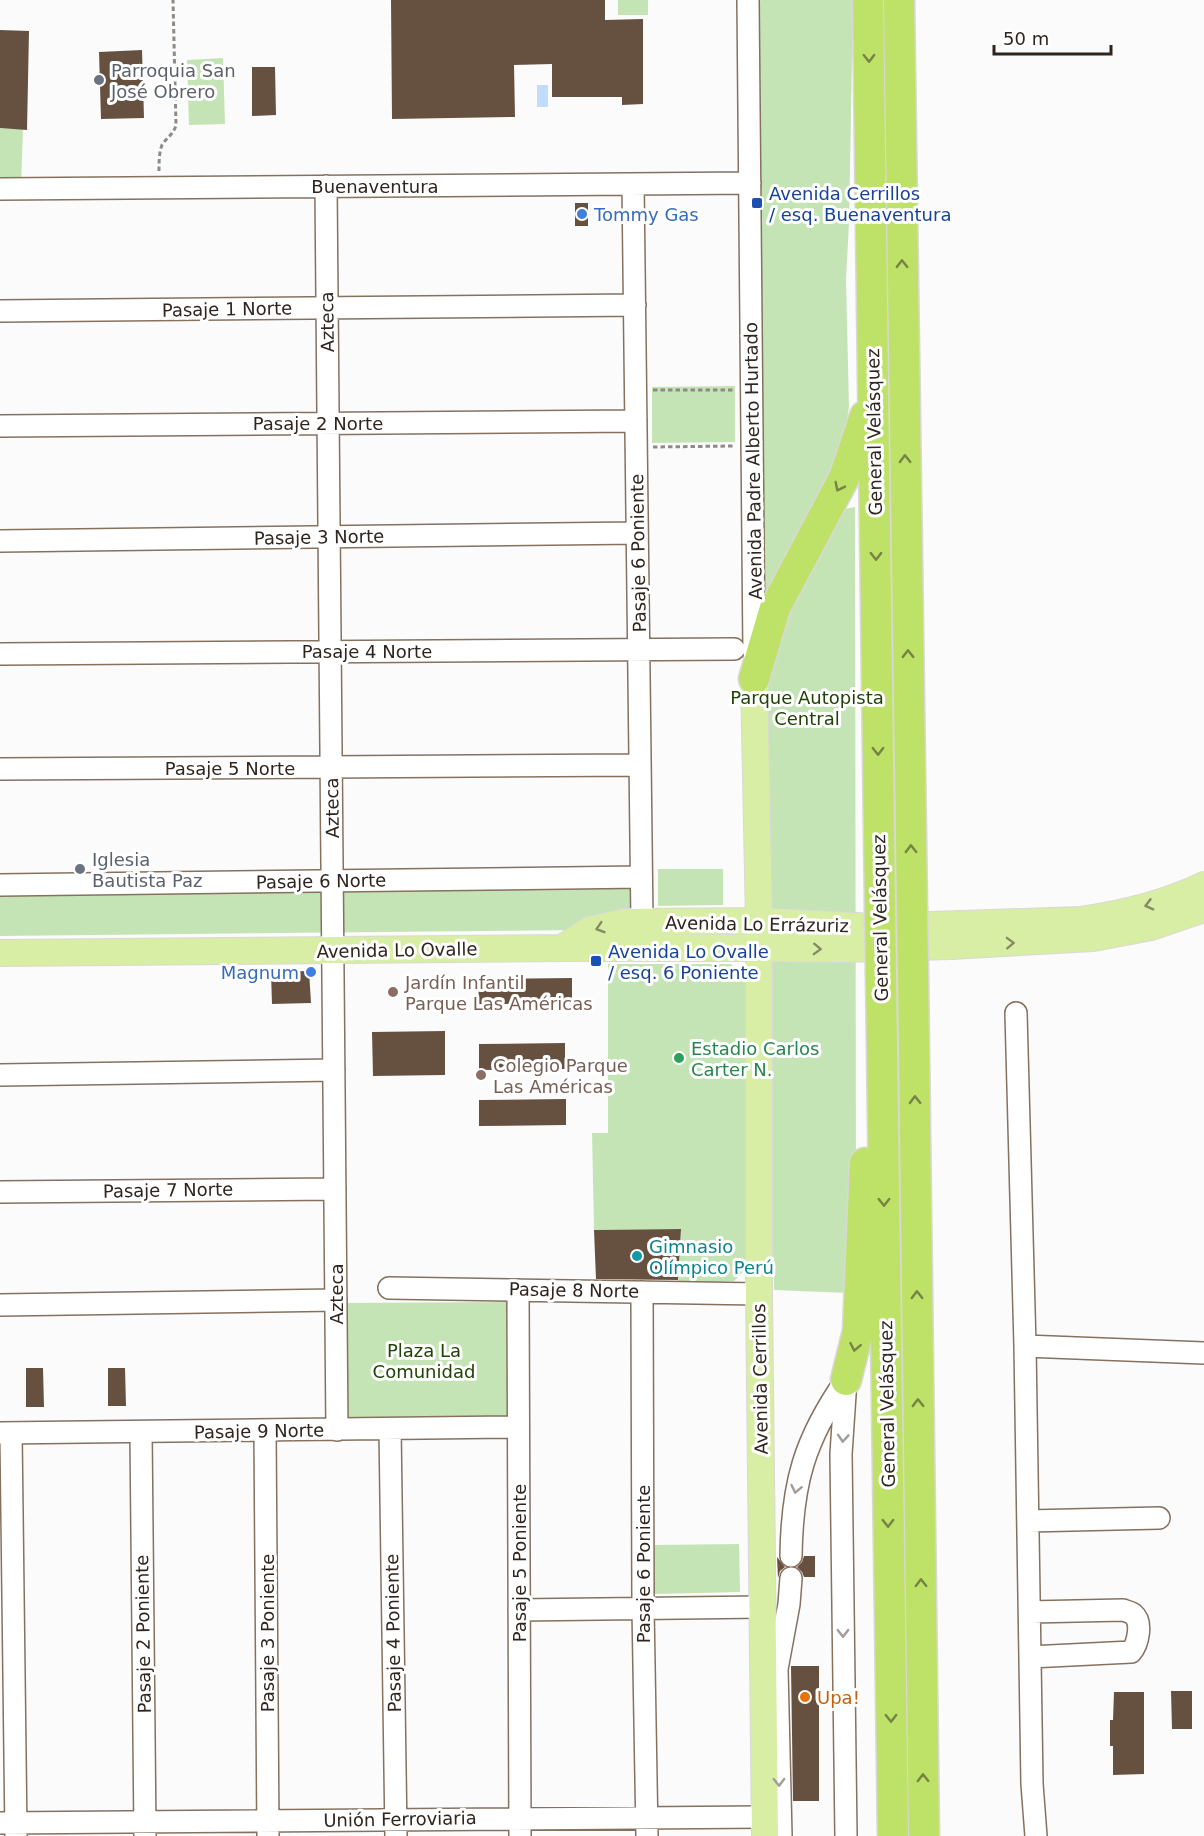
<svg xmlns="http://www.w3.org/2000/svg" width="1204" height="1836" font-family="'DejaVu Sans',sans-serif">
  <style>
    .green { fill: #c5e4b5 }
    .water { fill: #c2dcfd }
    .building { fill: #665140 }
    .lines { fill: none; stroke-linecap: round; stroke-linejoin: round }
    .minor-casing { stroke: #86715f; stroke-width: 24 }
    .major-casing { stroke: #dad8d6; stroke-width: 28 }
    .highway-casing { stroke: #dad8d6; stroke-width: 33 }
    .path { stroke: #8f8a86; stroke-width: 3; stroke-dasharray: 4.5 3; stroke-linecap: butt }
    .minor { stroke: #fff; stroke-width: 21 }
    .major { stroke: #d8eea4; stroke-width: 26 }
    .highway { stroke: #bee268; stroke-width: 30 }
    .highway-bridge-casing { stroke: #dad8d6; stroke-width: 33; stroke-linecap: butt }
    .highway-bridge { stroke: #bee268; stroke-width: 30 }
    .oneway { stroke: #768443 }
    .oneway2 { stroke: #848a61 }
    .oneway3 { stroke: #a19d9a }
    .worship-dot { fill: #6b7280; stroke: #fff; stroke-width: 2 }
    .transit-dot { fill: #1a4fb4; stroke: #fff; stroke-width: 2 }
    .shop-dot { fill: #3f7fe0; stroke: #fff; stroke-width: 2 }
    .education-dot { fill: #8d6e63; stroke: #fff; stroke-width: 2 }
    .leisure-dot { fill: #2e9e5b; stroke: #fff; stroke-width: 2 }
    .culture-dot { fill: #0f9aa8; stroke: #fff; stroke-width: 2 }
    .food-dot { fill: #e8710a; stroke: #fff; stroke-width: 2 }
    .labels { text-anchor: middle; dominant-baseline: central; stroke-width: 6; stroke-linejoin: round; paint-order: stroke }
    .worship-label { font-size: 18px; fill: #5b616d; stroke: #fff; text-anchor: start }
    .street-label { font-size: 18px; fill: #2f251e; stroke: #fff }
    .transit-label { font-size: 18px; fill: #164399; stroke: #fff; text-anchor: start }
    .shop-label { font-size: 18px; fill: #366cbe; stroke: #fff; text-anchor: start }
    .park-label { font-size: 18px; fill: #204205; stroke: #fff }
    .education-label { font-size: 18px; fill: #785e54; stroke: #fff; text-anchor: start }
    .leisure-label { font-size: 18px; fill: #27864d; stroke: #fff; text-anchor: start }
    .culture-label { font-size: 18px; fill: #0d838f; stroke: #fff; text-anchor: start }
    .food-label { font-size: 18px; fill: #c56008; stroke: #fff; text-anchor: start }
  </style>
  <rect width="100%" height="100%" fill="#fbfbfb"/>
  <path class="green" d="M618,0H648V15H618Z
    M760,0H853L849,223L846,280L849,407L843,446L835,466L760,613Z
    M223,58L225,124L189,125L187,60Z
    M0,128L23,129L21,185H0Z
    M735,386V442L652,443V387Z
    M855,507L856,1195L848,1293L774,1290L760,732L768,651L839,510Z
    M658,869H723V905L658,906Z
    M631,886L632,914L580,930L0,936V892Z
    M608,964H731L749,984L748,1267L734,1281L678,1285L681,1229L594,1230L592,1133H608Z
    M507,1302V1418L342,1419V1303Z
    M739,1544L740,1592L654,1594V1545Z"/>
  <path class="water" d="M537,85H548V107H537Z"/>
  <path class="building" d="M391,0H605V20L643,19V104L622,105V97H552V64L514,65L515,117L392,119Z
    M0,30L29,31L27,130L0,128Z
    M142,50L144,118L101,119L99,52Z
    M252,67H275L276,115L252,116Z
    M575,203H588V226H575Z
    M309,971L311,1003L272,1004L271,972Z
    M572,978V1004H479L478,979Z
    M445,1031V1075L373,1076L372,1032Z
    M565,1043V1069L479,1070V1044Z
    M566,1099V1125L479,1126V1100Z
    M681,1229L678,1280L596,1279L594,1230Z
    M26,1368H43L44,1407H26Z
    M108,1368H125L126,1406H108Z
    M804,1556H815V1577H804L802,1572L797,1567L802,1562Z
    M777,1557L785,1567L780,1571L778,1578Z
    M791,1666H819V1801H793Z
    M1171,1691H1192V1729H1172Z
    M1114,1692H1144V1774L1113,1775V1746H1110V1720H1113Z"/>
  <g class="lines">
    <defs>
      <path id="minor" d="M748,0L754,653
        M633,184L642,922
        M326,186L337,1430
        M0,189L750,183
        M0,311L635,305
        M0,426L636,421
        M0,541L637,533
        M0,654L734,649
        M0,769L640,765
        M0,885L641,877
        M1016,1013L1025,1346L1032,1784L1036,1836
        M0,1075L334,1070
        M0,1192L335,1189
        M389,1288L759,1294
        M518,1290L520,1836
        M642,1292L643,1608L647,1836
        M0,1305L336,1300
        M1025,1346L1204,1353
        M390,1429L396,1836
        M265,1430L268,1836
        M141,1432L145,1835
        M0,1433L518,1427
        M11,1433L16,1836
        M1028,1521L1159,1518
        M791,1556C792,1484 804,1440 846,1380
        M519,1610L762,1607
        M1030,1612L1123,1610C1126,1611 1130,1612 1133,1614C1143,1622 1138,1644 1131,1652L1030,1657
        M0,1823L764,1817
        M781,1836L777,1669L789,1604L791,1578
        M846,1836L841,1454L846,1380"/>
      <path id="major" d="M754,679L759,921V1294L765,1836
        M562,948L590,930L626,922L759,921L874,927L1080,920C1122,914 1165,904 1204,885
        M0,953L562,948H759L841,949L951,946L1093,938L1151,927L1204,909"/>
      <path id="highway" d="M868,0L880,907
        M899,0L912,907
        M754,679L775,608L844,478L865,416
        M913,972L924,1836
        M881,975L893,1836
        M846,1380L858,1331L865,1163"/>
    </defs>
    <use href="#minor" class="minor-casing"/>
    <use href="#major" class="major-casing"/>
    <use href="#highway" class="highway-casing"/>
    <path class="path" d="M159,171C159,162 159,153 162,145C167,137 174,134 176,125L173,0
      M653,390H733
      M653,447L734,446"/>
    <use href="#minor" class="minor"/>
    <use href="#major" class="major"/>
    <use href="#highway" class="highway"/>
    <defs>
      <path id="highway-bridge" d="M880,907L881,975
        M912,907L913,972"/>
    </defs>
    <use href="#highway-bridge" class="highway-bridge-casing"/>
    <use href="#highway-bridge" class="highway-bridge"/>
  </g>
  <defs><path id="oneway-chevron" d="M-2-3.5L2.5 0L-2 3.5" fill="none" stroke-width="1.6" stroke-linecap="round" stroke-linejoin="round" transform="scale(1.5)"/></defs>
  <g class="oneway">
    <use href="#oneway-chevron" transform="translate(869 58) rotate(89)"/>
    <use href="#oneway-chevron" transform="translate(902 264) rotate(-91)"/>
    <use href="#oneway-chevron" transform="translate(905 459) rotate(-91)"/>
    <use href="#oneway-chevron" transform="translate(839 487) rotate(116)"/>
    <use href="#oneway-chevron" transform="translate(876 556) rotate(89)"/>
    <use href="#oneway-chevron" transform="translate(908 654) rotate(-91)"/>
    <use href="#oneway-chevron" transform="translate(878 751) rotate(89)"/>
    <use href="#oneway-chevron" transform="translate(911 849) rotate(-91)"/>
    <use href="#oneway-chevron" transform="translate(915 1100) rotate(-91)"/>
    <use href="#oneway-chevron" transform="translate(884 1202) rotate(89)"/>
    <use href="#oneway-chevron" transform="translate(917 1295) rotate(-91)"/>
    <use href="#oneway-chevron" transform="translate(855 1347) rotate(101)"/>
    <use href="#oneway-chevron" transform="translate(918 1403) rotate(-91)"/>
    <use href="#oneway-chevron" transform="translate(888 1523) rotate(89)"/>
    <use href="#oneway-chevron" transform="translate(921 1583) rotate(-91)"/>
    <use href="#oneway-chevron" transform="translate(891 1718) rotate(89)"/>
    <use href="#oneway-chevron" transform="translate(923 1778) rotate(-91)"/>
  </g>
  <g class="oneway2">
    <use href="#oneway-chevron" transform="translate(1149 905) rotate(165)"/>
    <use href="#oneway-chevron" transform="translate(600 928) rotate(163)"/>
    <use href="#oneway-chevron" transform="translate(1010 943) rotate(-2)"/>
    <use href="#oneway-chevron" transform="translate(817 949) rotate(2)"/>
  </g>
  <g class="oneway3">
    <use href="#oneway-chevron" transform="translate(843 1438) rotate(94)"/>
    <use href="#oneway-chevron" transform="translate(796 1489) rotate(102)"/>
    <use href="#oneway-chevron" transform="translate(843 1633) rotate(89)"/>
    <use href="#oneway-chevron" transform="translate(779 1782) rotate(89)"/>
  </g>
  <g class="worship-dot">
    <circle cx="99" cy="80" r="6"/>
    <circle cx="80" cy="869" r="6"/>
  </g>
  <g class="transit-dot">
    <rect x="751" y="197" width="12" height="12" rx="3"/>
    <rect x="590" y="955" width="12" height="12" rx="3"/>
  </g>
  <g class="shop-dot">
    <circle cx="582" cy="214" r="6"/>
    <circle cx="311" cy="972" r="6"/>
  </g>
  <g class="education-dot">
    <circle cx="393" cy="992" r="6"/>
    <circle cx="481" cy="1075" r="6"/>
  </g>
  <circle class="leisure-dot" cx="679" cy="1058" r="6"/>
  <circle class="culture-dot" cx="637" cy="1256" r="6"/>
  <circle class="food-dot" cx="805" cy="1697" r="6"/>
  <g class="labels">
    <g class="worship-label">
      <text x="111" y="70">Parroquia San<tspan x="111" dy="21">José Obrero</tspan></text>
      <text x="92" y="859">Iglesia<tspan x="92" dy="21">Bautista Paz</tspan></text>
    </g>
    <g class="street-label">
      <text x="375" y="186">Buenaventura</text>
      <text transform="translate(227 309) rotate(-1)">Pasaje 1 Norte</text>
      <text transform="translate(327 322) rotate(-91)">Azteca</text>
      <text x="318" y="423">Pasaje 2 Norte</text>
      <text transform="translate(874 432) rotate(-91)">General Velásquez</text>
      <text transform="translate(753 461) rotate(-91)">Avenida Padre Alberto Hurtado</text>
      <text transform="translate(319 537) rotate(-1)">Pasaje 3 Norte</text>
      <text transform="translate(638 553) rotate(-91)">Pasaje 6 Poniente</text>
      <text x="367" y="651">Pasaje 4 Norte</text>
      <text x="230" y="768">Pasaje 5 Norte</text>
      <text transform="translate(332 808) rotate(-91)">Azteca</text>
      <text transform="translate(321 881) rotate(-1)">Pasaje 6 Norte</text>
      <text transform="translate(880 918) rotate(-91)">General Velásquez</text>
      <text transform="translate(757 924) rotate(1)">Avenida Lo Errázuriz</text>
      <text transform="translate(397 950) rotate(-1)">Avenida Lo Ovalle</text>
      <text transform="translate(168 1190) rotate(-1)">Pasaje 7 Norte</text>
      <text transform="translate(574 1290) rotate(1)">Pasaje 8 Norte</text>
      <text transform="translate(336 1294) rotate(-90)">Azteca</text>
      <text transform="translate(760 1379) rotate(-91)">Avenida Cerrillos</text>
      <text transform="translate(887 1404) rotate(-91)">General Velásquez</text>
      <text transform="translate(259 1431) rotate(-1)">Pasaje 9 Norte</text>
      <text transform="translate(519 1563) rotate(-90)">Pasaje 5 Poniente</text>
      <text transform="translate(643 1564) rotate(-90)">Pasaje 6 Poniente</text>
      <text transform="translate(267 1633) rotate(-90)">Pasaje 3 Poniente</text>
      <text transform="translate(393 1633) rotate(-91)">Pasaje 4 Poniente</text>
      <text transform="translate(143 1634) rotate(-91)">Pasaje 2 Poniente</text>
      <text transform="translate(400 1819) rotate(-1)">Unión Ferroviaria</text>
    </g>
    <g class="transit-label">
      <text x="769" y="193">Avenida Cerrillos<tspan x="769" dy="21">/ esq. Buenaventura</tspan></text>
      <text x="608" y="951">Avenida Lo Ovalle<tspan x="608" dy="21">/ esq. 6 Poniente</tspan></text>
    </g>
    <g class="shop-label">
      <text x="594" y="214">Tommy Gas</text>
      <text x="299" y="972" text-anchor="end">Magnum</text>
    </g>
    <g class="park-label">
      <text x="807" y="697">Parque Autopista<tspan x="807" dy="21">Central</tspan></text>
      <text x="424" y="1350">Plaza La<tspan x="424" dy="21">Comunidad</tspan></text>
    </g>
    <g class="education-label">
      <text x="405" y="982">Jardín Infantil<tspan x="405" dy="21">Parque Las Américas</tspan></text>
      <text x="493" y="1065">Colegio Parque<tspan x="493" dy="21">Las Américas</tspan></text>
    </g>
    <g class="leisure-label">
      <text x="691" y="1048">Estadio Carlos<tspan x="691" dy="21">Carter N.</tspan></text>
    </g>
    <g class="culture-label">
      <text x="649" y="1246">Gimnasio<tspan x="649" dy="21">Olímpico Perú</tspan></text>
    </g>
    <g class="food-label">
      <text x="817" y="1697">Upa!</text>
    </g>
  </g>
  <path d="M994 45v9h117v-9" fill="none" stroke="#2f251e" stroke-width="3"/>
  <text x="1003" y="45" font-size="18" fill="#2f251e" stroke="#ffffff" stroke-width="4.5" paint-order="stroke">50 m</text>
</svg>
